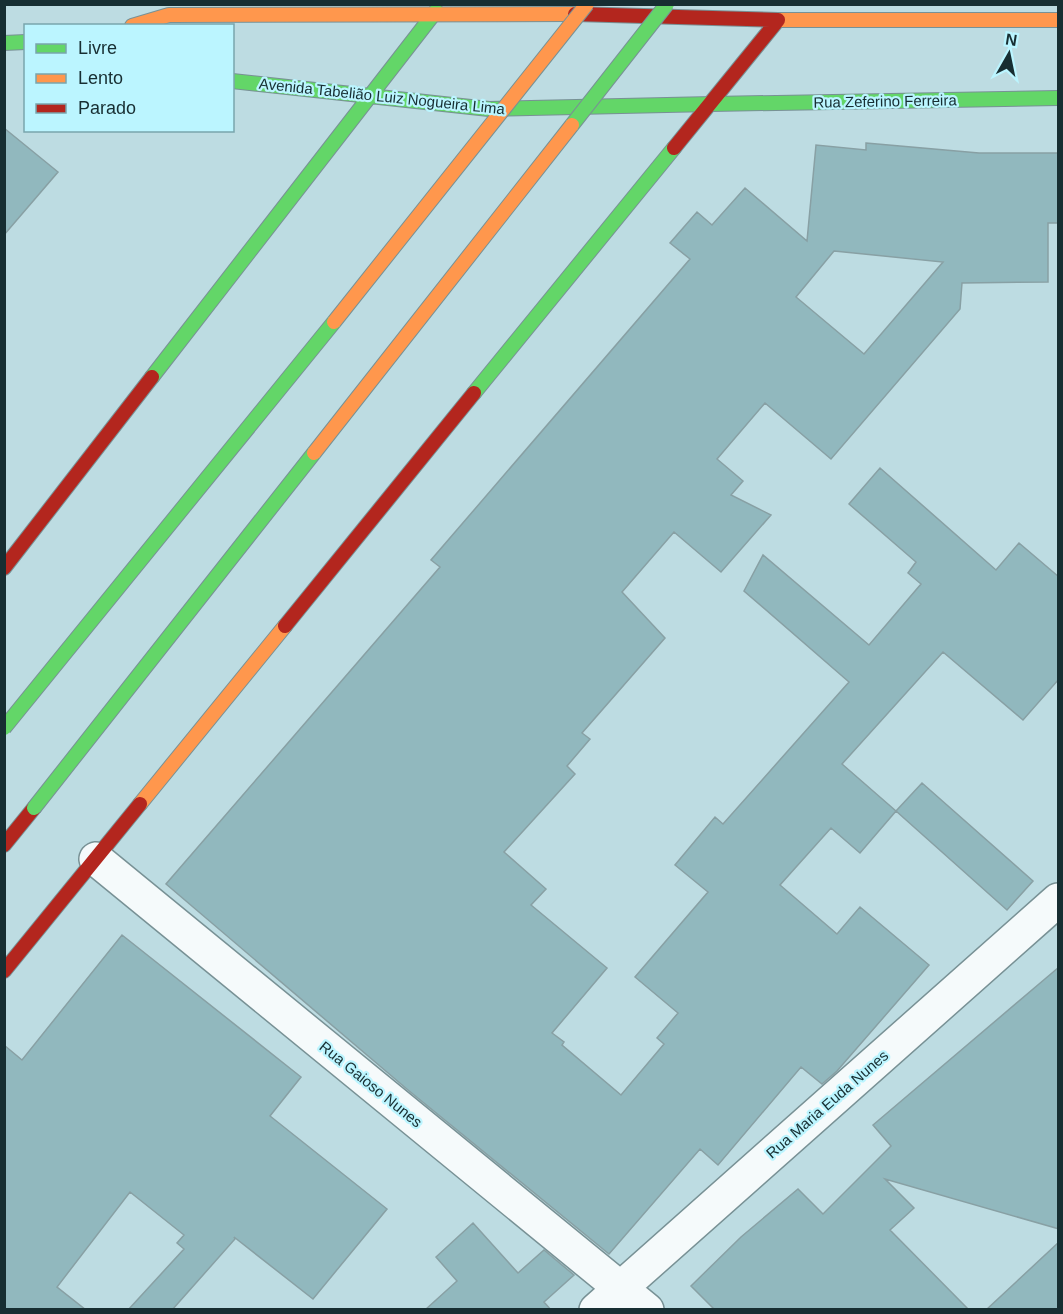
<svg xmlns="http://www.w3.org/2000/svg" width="1063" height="1314" font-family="Helvetica,sans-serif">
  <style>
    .building { fill: #91b8be; stroke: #88a0a4; stroke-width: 1.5; fill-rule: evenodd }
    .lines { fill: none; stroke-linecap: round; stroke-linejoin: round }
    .street-casing { stroke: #789195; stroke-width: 36 }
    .fast-casing { stroke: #789195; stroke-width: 16 }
    .slow-casing { stroke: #789195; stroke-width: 16 }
    .jam-casing { stroke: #789195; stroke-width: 16 }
    .street { stroke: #f5fafb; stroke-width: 33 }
    .fast { stroke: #63d668; stroke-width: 14 }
    .slow { stroke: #ff974d; stroke-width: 14 }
    .jam { stroke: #b3261e; stroke-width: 14 }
    .fast-bridge-casing { stroke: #789195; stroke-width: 16; stroke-linecap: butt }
    .slow-bridge-casing { stroke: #789195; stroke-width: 16; stroke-linecap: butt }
    .fast-bridge { stroke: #63d668; stroke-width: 14 }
    .slow-bridge { stroke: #ff974d; stroke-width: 14 }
    .labels { text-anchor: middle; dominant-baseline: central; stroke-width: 4.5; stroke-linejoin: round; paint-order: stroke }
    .street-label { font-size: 15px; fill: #172e32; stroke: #bbf5ff }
  </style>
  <rect width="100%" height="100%" fill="#bddce2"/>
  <path class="building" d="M4,128L58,172L4,235Z
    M866,143L979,153H1059V223H1048V282L962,283L960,309L831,459L765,403L717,459L743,481L731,495L771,515L721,572L674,532L622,592L665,638L582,733L590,739L567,766L575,774L504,852L546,889L531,905L607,968L552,1033L564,1042L562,1045L621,1095L664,1044L657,1038L678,1013L635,977L708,892L675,865L715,817L723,824L849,682L744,591L763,555L869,645L921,584L908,573L916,562L849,504L880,468L996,570L1019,543L1059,577V679L1023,720L943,652L842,764L896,811L860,853L831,828L780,885L837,934L860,907L929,965L837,1071L822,1084L801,1067L718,1165L700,1149L609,1254L408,1090L166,884L440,567L431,560L690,259L670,243L697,212L712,225L745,188L807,241L816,145L866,150ZM834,251L943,262L864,354L796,297Z
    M922,783L1033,881L1007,910L896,811Z
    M122,935L301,1077L270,1116L387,1209L313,1299L234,1237L235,1239L172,1310H128L184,1249L177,1243L184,1235L130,1192L57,1287L86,1310H4V1045L22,1060Z
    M1059,967V1229L885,1179L914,1208L890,1230L969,1310H715L691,1286L741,1237L798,1189L823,1214L891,1146L873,1125Z
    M473,1223L518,1273L544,1250L574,1275L544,1302L551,1310H425L457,1281L436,1257Z
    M1059,1242V1310H986Z"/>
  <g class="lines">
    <defs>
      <path id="street" d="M96,859L647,1310
        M596,1310L1058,900"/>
      <path id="fast" d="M4,43L26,42
        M232,81L489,109L712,104
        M712,104L1058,98
        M152,377L436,11
        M474,393L674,148"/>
      <path id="slow" d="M778,20H1058
        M132,26L169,15L575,14
        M140,804L285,626"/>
      <path id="jam" d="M575,14L778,20
        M674,148L778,20
        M4,568L152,377
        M285,626L474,393
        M4,845L34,808
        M4,971L140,804"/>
    </defs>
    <use href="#street" class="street-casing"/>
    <use href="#fast" class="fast-casing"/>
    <use href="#slow" class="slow-casing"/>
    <use href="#jam" class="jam-casing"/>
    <use href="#street" class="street"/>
    <use href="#fast" class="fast"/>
    <use href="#slow" class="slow"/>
    <use href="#jam" class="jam"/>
    <defs>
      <path id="fast-bridge" d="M572,125L667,4
        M4,728L334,322
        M34,808L314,453"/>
      <path id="slow-bridge" d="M334,322L587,4
        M314,453L572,125"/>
    </defs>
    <use href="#fast-bridge" class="fast-bridge-casing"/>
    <use href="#slow-bridge" class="slow-bridge-casing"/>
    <use href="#fast-bridge" class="fast-bridge"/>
    <use href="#slow-bridge" class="slow-bridge"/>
  </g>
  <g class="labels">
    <g class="street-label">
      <text transform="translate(382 96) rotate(6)">Avenida Tabelião Luiz Nogueira Lima</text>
      <text transform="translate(885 101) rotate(-1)">Rua Zeferino Ferreira</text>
      <text transform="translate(371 1084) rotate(39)">Rua Gaioso Nunes</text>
      <text transform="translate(827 1104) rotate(-41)">Rua Maria Euda Nunes</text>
    </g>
  </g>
  <rect width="1063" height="1314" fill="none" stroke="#172e32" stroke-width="12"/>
  <rect x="24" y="24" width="210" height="108" fill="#bbf5ff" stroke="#79a5ad" stroke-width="1.5"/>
  <rect x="36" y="44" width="30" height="9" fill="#63d668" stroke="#79a5ad" stroke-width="1.5"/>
  <text x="78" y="54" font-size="18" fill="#172e32">Livre</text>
  <rect x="36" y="74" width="30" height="9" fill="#ff974d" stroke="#79a5ad" stroke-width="1.5"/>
  <text x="78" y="84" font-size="18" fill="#172e32">Lento</text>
  <rect x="36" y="104" width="30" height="9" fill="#b3261e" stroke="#79a5ad" stroke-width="1.5"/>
  <text x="78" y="114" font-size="18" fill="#172e32">Parado</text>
  <g transform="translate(1009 54) rotate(9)" stroke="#bbf5ff" stroke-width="4.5" paint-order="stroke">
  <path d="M0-4.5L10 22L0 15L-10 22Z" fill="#172e32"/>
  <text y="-9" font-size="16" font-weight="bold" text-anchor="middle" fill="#172e32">N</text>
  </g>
</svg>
